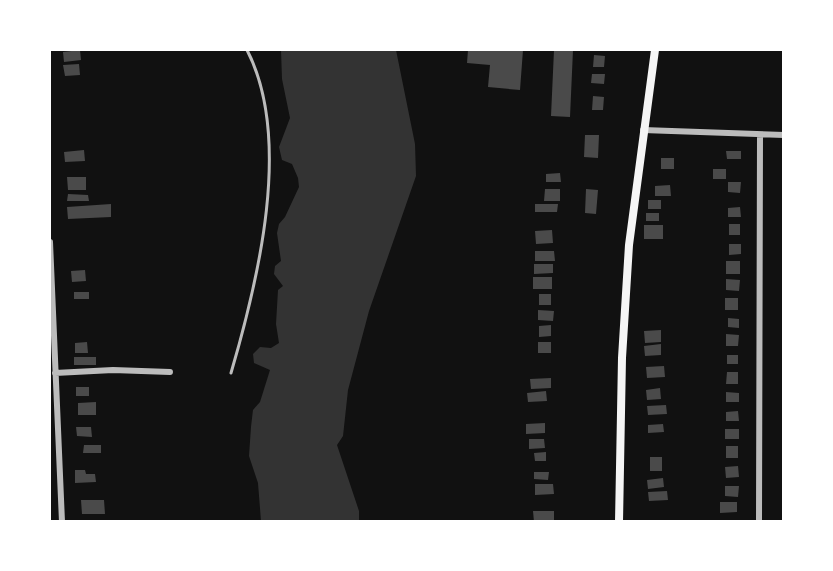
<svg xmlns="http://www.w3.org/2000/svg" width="833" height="571" font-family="'Fira Sans Condensed',sans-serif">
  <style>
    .water { fill: #333 }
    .building { fill: #4a4a4a }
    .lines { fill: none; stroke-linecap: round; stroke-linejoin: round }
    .service { stroke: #bcbcbc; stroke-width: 3 }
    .minor { stroke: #bcbcbc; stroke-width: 6 }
    .secondary { stroke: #f5f5f5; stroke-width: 8 }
  </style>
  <rect width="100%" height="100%" fill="#111"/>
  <path class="water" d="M281,50H396L415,144L416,176L369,311L348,390L343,436L337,445L359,511V521H261L258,483L249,456L251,427L253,410L260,402L270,370L254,363L253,354L260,347L271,348L279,343L276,324L278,290L283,286L274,274L275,266L281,261L277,233L279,224L285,217L299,187L298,178L292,164L282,160L279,147L290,118L282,79Z"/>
  <path class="building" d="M80,50L81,60L64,62L63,52Z
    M468,50H523L520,90L488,87L490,65L467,63Z
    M554,50H573L570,117L551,116Z
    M594,55L605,56L604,67H593Z
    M79,64L80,75L65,76L63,65Z
    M592,74H605L604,84L591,83Z
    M593,96L604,97L603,110H592Z
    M585,135H599L598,158L584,157Z
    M84,150L85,161L65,162L64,152Z
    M726,151H741V159H727Z
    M661,158H674V169H661Z
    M713,169H726V179H713Z
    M560,173L561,182H546V174Z
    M67,177H86V190H68Z
    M728,182H741L740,193L728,192Z
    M670,185L671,196H655V186Z
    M545,189H560V201H544Z
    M586,189L598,190L596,214L585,213Z
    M68,194L88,195L89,201H67Z
    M648,200H661V209H648Z
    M111,204V217L68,219L67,207Z
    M535,204H558L557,212H535Z
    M740,207L741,217H728V208Z
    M646,213H659V221H646Z
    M729,224H740V235H729Z
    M644,225H663V239H644Z
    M552,230L553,243L536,244L535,231Z
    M729,244H741V254L729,255Z
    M535,251H554L555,261H535Z
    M726,261H740V274H726Z
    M534,264H553V273L534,274Z
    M85,270L86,281L72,282L71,271Z
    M533,277H552V289H533Z
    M726,279L740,280L739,291L726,290Z
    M74,292H89V299H74Z
    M539,294H551V305H539Z
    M725,298H738V310H725Z
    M538,310L554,311L553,321L538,320Z
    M728,318L739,319V328L728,327Z
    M551,325V336L539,337V326Z
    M661,330V342L645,343L644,331Z
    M726,334L739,335L738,346H726Z
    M87,342L88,353H75V343Z
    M538,342H551V353H538Z
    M661,344V355L645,356L644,346Z
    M727,355H738V364H727Z
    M74,357H96V365H74Z
    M664,366L665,377L647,378L646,367Z
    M727,372H738V384H726Z
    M551,378V388L531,389L530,379Z
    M76,387H89V396H76Z
    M660,388L661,399L647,400L646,390Z
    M546,391L547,401L528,402L527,393Z
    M726,392L739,393V402H726Z
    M96,402V415H78V403Z
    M666,405L667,414L648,415L647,406Z
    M738,411L739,421H726V412Z
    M545,423V433L526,434V424Z
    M663,424L664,432L648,433V425Z
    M76,427H91L92,437L77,436Z
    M725,429H739V439H725Z
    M529,439H544L545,448L529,449Z
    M84,445H101V453H83Z
    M726,446H738V458H726Z
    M546,452V461H535L534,453Z
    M650,457H662V471H650Z
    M738,466L739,477L726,478L725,467Z
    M75,470H85L86,474H95L96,482L75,483Z
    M534,472H549L548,480L534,479Z
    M663,478L664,487L648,489L647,480Z
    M535,484H553L554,494L535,495Z
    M725,486H739L738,497L725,496Z
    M667,491L668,500L649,501L648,492Z
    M81,500H104L105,514H82Z
    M720,502H737V512L720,513Z
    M533,511H554V522H534Z"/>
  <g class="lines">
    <path class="service" d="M231,373C258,281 293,139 247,50"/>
    <path class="minor" d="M643,130L784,135
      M50,242L62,522
      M55,373L113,370L170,372
      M759,522L760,136"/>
    <path class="secondary" d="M619,522L622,358L629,245L655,50"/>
  </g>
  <rect width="833" height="571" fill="none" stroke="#ffffff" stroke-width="102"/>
</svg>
